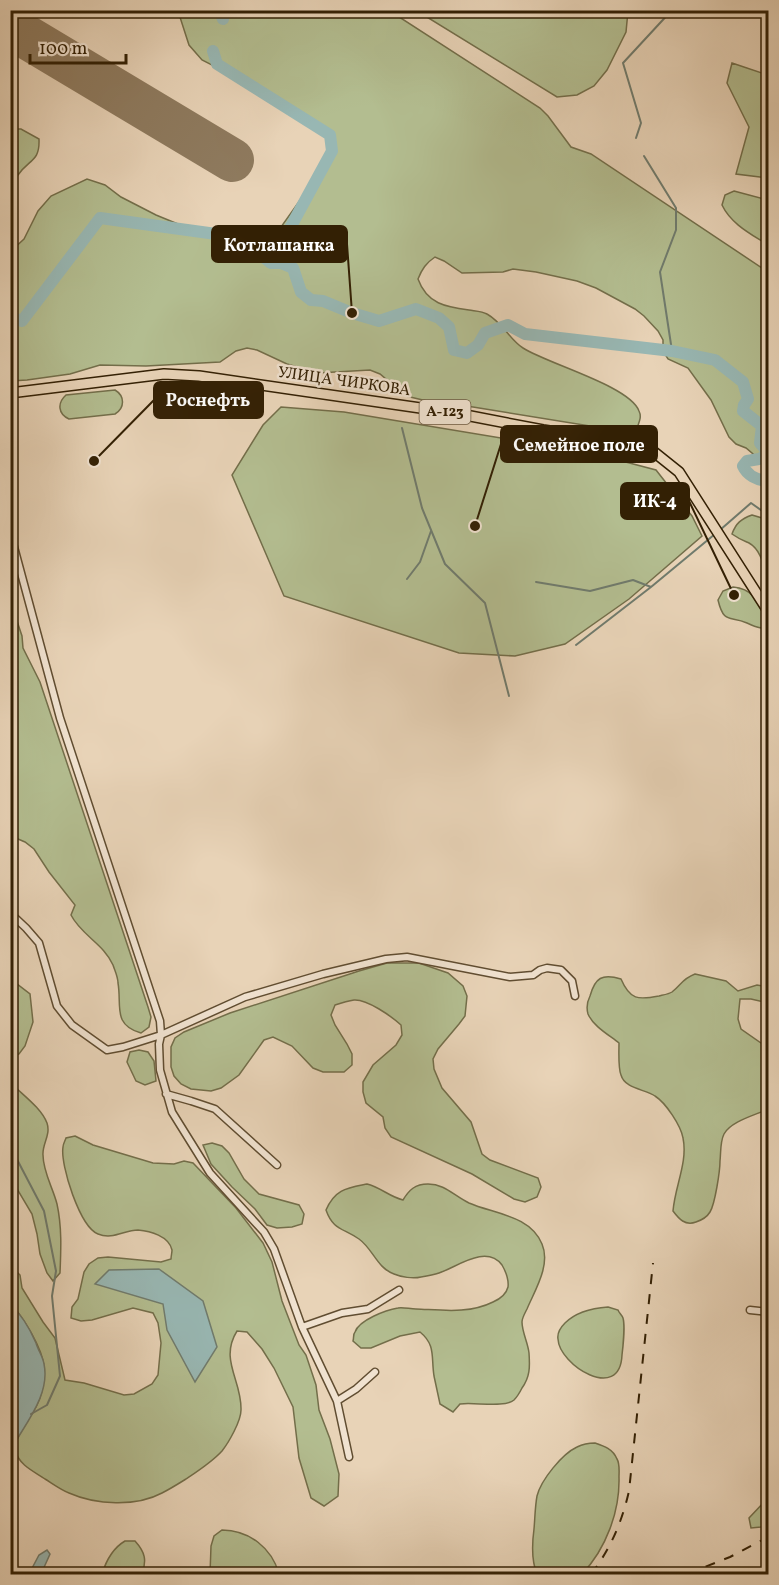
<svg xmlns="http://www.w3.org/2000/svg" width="779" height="1585" font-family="Vollkorn,serif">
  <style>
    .green { fill: #b3bd90; stroke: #736e4a; stroke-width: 1.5 }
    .water { fill: #98b7b3; stroke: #707b6d; stroke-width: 1.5 }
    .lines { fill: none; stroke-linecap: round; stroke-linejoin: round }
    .stream { stroke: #707b6d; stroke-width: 2 }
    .river { stroke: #98b7b3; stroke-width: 12 }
    .runway { stroke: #8e7a5e; stroke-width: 44 }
    .street-casing { stroke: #604d31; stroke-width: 9 }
    .primary-casing { stroke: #332004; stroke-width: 12 }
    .street { stroke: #f0e2d0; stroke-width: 6 }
    .primary { stroke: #e8d3b7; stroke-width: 9 }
    .rail { stroke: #332004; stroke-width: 2; stroke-dasharray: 10 10; stroke-linecap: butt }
    .labels { text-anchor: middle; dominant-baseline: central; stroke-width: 5; stroke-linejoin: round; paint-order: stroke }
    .shield { fill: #f0e2d0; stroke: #6c5a41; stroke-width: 1.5 }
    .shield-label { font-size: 15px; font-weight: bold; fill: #332004 }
    .street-label { font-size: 16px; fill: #332004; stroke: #f0e2d0 }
    .leader { fill: none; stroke: #332004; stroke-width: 2 }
    .callout-dot { fill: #332004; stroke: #f0e2d0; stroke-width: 2 }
    .callout { fill: #332004; stroke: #332004; stroke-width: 2 }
    .callout-label { font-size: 18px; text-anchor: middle; font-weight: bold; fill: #fff }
  </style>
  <rect width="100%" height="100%" fill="#e8d3b7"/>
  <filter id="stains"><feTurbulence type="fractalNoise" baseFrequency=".00333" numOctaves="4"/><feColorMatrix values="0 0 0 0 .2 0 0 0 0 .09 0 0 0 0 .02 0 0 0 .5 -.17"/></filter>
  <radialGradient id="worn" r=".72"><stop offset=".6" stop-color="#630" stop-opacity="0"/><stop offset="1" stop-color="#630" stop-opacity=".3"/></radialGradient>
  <path class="green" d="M178,11H390L540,108L548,116L571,147L591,154L768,272V464L759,459L746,448L736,444L729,437L711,400L688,368L668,359L663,351V340L658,331L644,316L635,309L596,288L577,281L536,272L513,269L503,272L462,273L444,261L435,257C426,263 422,269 418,279C427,304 446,307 469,310C475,311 482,311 487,314C503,323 510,340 523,348C548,364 630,386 639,411C642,417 639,422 637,428L627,432L473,407L427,401L406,396L380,374L370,370L318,373L287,364L257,350L247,348L236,351L220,362L146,366L100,365L70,374L27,380L11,381V251L24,239L38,211L51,196L87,179L105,185L121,197L156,215L212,238L251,251L269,244L313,182L323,164L330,146L322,127L257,88L202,60L189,45Z
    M417,11H628L626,32L607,70L594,86L577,95L557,97Z
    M732,63L762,73L768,84V178L736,174L749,127L727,83Z
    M11,129H21L39,139C40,162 29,159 18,175C14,182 12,190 11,198Z
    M734,191L768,200V245C751,234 731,224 722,205L725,195Z
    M115,390C125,396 125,408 115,414L69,419C58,414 57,403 66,395Z
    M281,407L344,412L519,441L618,460L656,470L692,516L702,536L629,599L565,644L515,656L459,653L284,596L232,475L263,425Z
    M752,515L762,518L768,527V581C764,569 762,550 749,543C742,540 739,539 732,534C736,523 741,519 752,515Z
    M733,587C754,589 758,602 766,620L761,628C755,627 753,626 747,623C730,615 724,625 718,600L723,591Z
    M11,608L15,615L22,636L23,648L40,682L148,1007L151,1017L149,1027L141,1033C112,1025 122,1005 118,983C118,977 115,971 113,965C104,944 81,935 71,915L75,905L49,872L34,849L25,842L11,836Z
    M387,963H419L448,973L463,986L467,996L465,1016L459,1024L438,1049L433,1059L434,1069L442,1088L471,1122L482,1154L490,1160L538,1178L541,1187L537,1197L525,1202L514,1199L472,1174L391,1137L385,1128L383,1117L366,1103L363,1092V1082L373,1065L396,1045L402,1035L401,1025C391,1016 367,999 354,1000C347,1001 341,1003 335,1005L331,1015L335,1025L347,1044L352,1054V1065L344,1072H323L313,1068L292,1046L273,1037L264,1040L239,1075L221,1088L211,1091L191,1089L181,1084L174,1076L171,1067V1047L175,1038L184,1032L230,1013L359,971Z
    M695,974L726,981L738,991L757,985L768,987V1003L751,999H740L738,1019L741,1029L768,1048V1088L766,1092L768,1101V1109C756,1115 731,1121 724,1134C720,1142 721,1152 720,1161C720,1171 715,1204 710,1212C707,1217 702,1220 696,1222C685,1226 679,1219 673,1211C675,1186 688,1162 683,1138C681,1126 666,1103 655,1096C645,1089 625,1089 621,1075C618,1068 619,1051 619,1043C609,1035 593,1026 588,1014C586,1007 587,1002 590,996C595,978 602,973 621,979C630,1000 638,1000 659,996C663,995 669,994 672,992C682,984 682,979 695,974Z
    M11,976L12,980L30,994L33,1022L25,1046L19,1054L11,1058Z
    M139,1050L148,1052L154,1061L156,1081L145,1085L136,1081L127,1062L130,1052Z
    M11,1085H13C24,1096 41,1108 47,1123C51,1135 42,1144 43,1155C43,1172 53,1188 57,1204C62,1227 61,1250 60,1273L53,1281L47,1273L40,1254L37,1234L32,1214L16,1187L11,1185Z
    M75,1136L93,1145L153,1163L174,1164L184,1161L193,1163L236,1208L263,1243L272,1262L282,1301L299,1345L306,1355L316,1385L319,1410L330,1439L339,1474L338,1496L324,1506L311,1498L299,1458L293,1407L274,1368L262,1349L247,1332L237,1331C219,1360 242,1380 241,1410C241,1421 229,1442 222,1451C212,1462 198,1471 186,1479C178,1484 170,1489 162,1493C136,1507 96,1505 69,1493C61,1490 53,1484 45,1479C35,1472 19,1465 16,1452C12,1439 30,1418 36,1407C42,1395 45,1381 44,1367C43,1349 23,1317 11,1304L10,1265L20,1275L22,1288L43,1322L55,1338L65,1380L84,1383L124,1395L134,1394L152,1384L158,1375L161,1343L158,1323L153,1313L133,1308L92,1320L81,1321L71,1318L72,1307L78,1299L84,1272L89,1264L98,1258L108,1257L161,1262L171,1259C171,1256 172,1253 172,1250C169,1236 150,1231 138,1230C124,1230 113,1240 98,1234C80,1227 60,1165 63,1147C63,1144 65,1141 66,1138Z
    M212,1143L222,1146L229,1153L244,1179L259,1194L299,1205L304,1214L302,1224L292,1227L277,1228L267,1225L255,1209L232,1187L211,1164L203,1145Z
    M367,1184C380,1187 390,1197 403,1200C409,1190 415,1184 428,1184C445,1184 454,1196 469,1203C494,1214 530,1215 542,1244C551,1265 535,1290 527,1309C525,1313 522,1318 522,1322C522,1332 528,1343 529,1353C530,1367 530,1377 522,1388C520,1392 517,1397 514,1400C505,1408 474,1402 460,1404L453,1412L440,1404C438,1395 436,1385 434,1376C431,1357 436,1345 420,1332L400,1336L371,1348H361L353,1341C354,1338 353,1334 355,1332C359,1320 386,1310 398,1308C403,1307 410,1309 416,1309C442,1310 469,1314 493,1302C500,1299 506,1295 508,1287C509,1279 506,1272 502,1265C486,1244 457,1267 439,1273C433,1275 427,1276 421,1277C413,1279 401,1277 394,1274C377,1268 373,1249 359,1239C343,1228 333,1230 326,1210C335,1189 347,1188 367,1184Z
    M608,1307L618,1310C619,1313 622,1315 623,1318C625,1325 623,1347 622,1355C620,1403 559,1365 558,1339C557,1333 561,1327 565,1323C576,1312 594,1308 608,1307Z
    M595,1443C604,1446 613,1449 617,1459C620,1464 619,1471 619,1477C620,1511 606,1549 582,1574H537C531,1560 532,1544 534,1529C535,1518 535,1507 537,1496C541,1480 562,1454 577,1447C583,1444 588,1443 595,1443Z
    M768,1498V1523L761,1527L751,1528L749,1518Z
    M222,1530C249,1530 272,1548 279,1574H210L211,1546L214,1536Z
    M125,1541H135C145,1552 147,1560 142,1574H102C106,1561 113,1548 125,1541Z"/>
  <path class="water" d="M159,1269L203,1301L217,1347L195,1382L167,1330L163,1304L95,1284L109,1270Z
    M10,1304C21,1314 30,1329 36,1343C38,1350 43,1357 44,1364C50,1392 29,1419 16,1441L11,1443Z
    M47,1550L50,1554L41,1574H29L39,1555Z"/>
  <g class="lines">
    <path class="stream" d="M636,138L641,123L623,63L672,10
      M644,156L676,208V230L660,272L672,351
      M402,428L422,508L445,564L485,603L509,696
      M720,530L751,503L768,515
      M407,579L420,562L431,531
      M536,582L590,591L633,580L651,587
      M576,645L651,587L715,534
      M10,1146L44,1211L56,1271L52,1296L60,1376L47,1405L31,1414"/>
    <path class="river" d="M219,10L223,19
      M213,51L217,64L330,135L332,151L271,263
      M10,317L22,321L100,218L238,237L271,263H281L293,268L301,292L311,300L323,301L352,313L379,321L416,309L439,318L449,327L454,350L467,353L478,345L485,333L508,325L525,334L672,351L715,360L743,382L748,399L744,405L743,411L762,426L760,443L767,451V455L759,459L747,461L743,466C747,475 757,480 767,481L768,483"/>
    <path class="runway" d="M10,27L232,160"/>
    <defs>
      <path id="street" d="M10,532L60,718L160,1021L161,1035L159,1044L160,1070L172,1112L210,1173L264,1232L274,1249L302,1327L337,1401L349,1457
        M10,913L26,928L39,943L57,1006L72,1025L107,1050L123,1047L161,1035L245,997L323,974L386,959L407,957L510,977L533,975L540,970L547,968L561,970L572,981L575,996
        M166,1094L191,1101L215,1109L277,1165
        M750,1310L768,1312
        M302,1327L342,1313L368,1309L399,1290
        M337,1401L356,1389L375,1372"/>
      <path id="primary" d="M10,393L164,374L199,376L455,413L543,430L629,443L654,452L679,472L768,611"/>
    </defs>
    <use href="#street" class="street-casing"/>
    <use href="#primary" class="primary-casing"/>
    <use href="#street" class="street"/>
    <use href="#primary" class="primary"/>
    <path class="rail" d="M591,1574C610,1550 622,1522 629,1491L653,1263
      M687,1574L730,1557L768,1537"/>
  </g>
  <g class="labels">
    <rect class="shield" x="419.5" y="400" width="51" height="24" rx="4.5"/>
    <g class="shield-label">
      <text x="445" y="412">А-123</text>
    </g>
    <g class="street-label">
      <text transform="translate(344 382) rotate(8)">УЛИЦА ЧИРКОВА</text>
    </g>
  </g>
  <path class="leader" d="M352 313L347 244M94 461L154 400M475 526L501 444M734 595L689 501"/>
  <g class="callout-dot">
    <circle cx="352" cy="313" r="6"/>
    <circle cx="94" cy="461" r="6"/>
    <circle cx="475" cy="526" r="6"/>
    <circle cx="734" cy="595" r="6"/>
  </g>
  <g class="callout">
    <rect x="212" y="226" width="135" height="36" rx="6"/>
    <rect x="154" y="382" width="109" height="36" rx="6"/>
    <rect x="501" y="426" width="156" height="36" rx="6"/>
    <rect x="621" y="483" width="68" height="36" rx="6"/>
  </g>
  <g class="callout-label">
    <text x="279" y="251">Котлашанка</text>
    <text x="208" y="406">Роснефть</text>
    <text x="579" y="451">Семейное поле</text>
    <text x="655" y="507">ИК-4</text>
  </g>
  <rect width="779" height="1585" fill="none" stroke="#e8d3b7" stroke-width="36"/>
  <rect x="12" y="12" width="755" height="1561" fill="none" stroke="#332004" stroke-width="3"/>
  <rect x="18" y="18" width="743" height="1549" fill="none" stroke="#332004" stroke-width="1.5"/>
  <path d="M30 54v9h96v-9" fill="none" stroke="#332004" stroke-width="3"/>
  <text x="39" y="54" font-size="18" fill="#332004" stroke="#f0e2d0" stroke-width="4.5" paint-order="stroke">100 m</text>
  <rect width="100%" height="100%" filter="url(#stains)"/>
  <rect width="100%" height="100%" fill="url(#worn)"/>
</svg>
